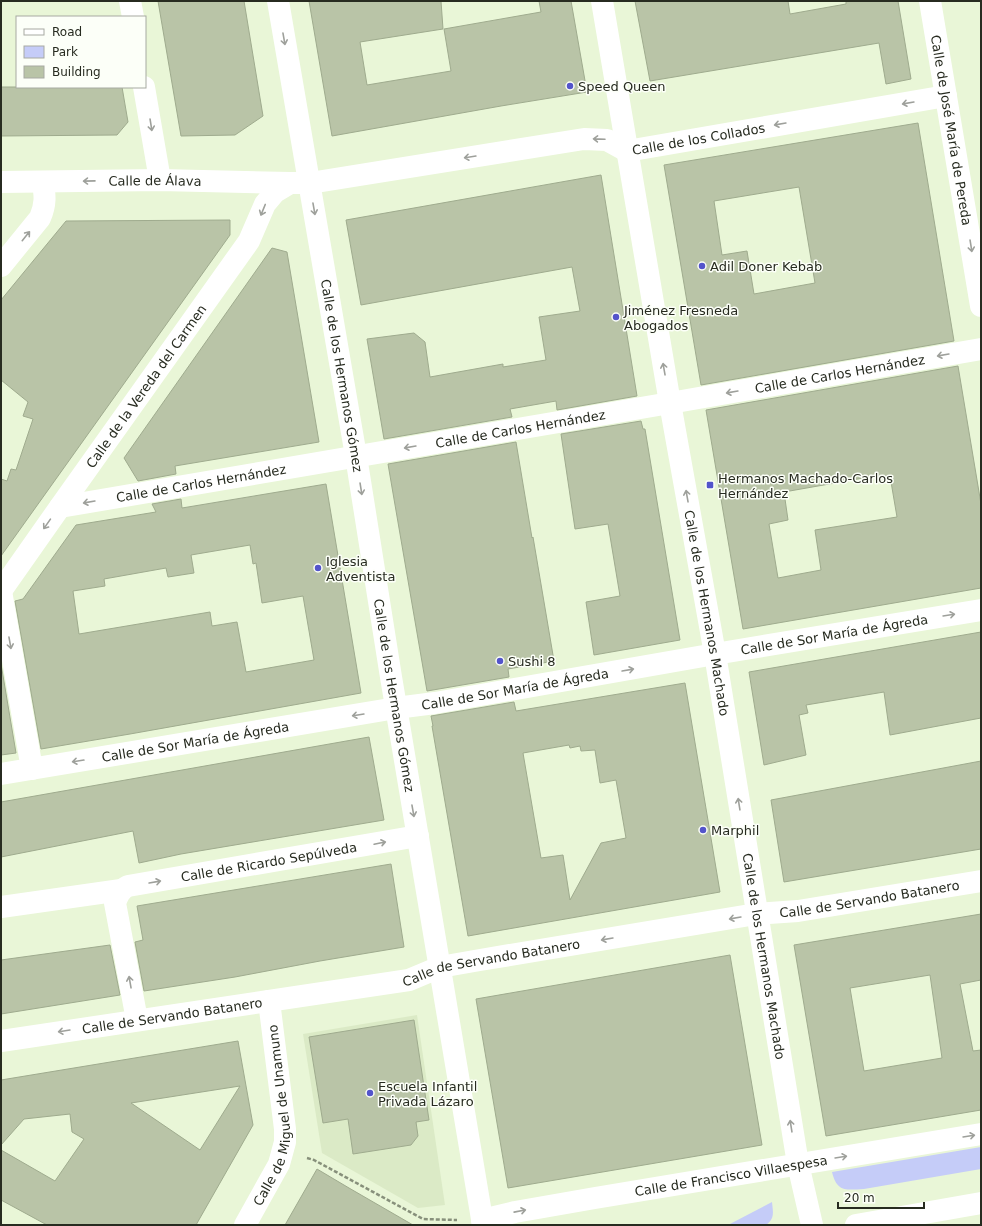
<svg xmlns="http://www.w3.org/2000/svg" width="982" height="1226" font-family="'DejaVu Sans',sans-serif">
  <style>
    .built { fill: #dbeac6 }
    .green { fill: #c5ccf8 }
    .building { fill: #b9c4a7; stroke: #9fab8e; fill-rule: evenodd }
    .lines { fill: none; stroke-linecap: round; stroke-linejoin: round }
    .path { stroke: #87907b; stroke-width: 2.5; stroke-dasharray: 4 2; stroke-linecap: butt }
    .minor { stroke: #fff; stroke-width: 22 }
    .tertiary { stroke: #fff; stroke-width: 22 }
    .oneway { stroke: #9ea09b }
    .poi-dot { fill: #5354cb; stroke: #fcfff8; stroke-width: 1.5 }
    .labels { text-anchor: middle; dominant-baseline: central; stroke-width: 3; stroke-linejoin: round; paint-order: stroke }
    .poi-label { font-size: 13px; fill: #272b20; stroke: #fcfff8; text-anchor: start }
    .street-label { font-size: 13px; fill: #272b20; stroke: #fcfff8 }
  </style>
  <rect width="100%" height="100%" fill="#e9f6d7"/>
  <path class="built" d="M417,1015L445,1205L418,1208L322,1153L303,1034Z"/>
  <path class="green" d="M981,1147V1169L864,1189C845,1190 837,1192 832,1172Z
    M772,1202C773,1212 775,1219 766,1225H728Z"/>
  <path class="building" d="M158,1H244L263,116L235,135L181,136Z
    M309,1H441L443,29L360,42L367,85L451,71L444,29L541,12L539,1H571L587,92L501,106L332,136Z
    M635,1H788L790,14L846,4V1H898L911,79L886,84L879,43L650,81Z
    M1,87H122L128,122L117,135L1,136Z
    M918,123L954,341L701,385L664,165ZM799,187L815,283L754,294L747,251L722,255L714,201Z
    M601,175L637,396L557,410L556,401L510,409L512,417L384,439L367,339L414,333L425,342L430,377L503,364V367L546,360L539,317L580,311L572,267L361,305L346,220Z
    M230,220V235L1,556V479L7,481L11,469L16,470L33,419L23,416L28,402L1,380V300L66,221Z
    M272,248L287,252L319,442L175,466L176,474L138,481L124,458Z
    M958,366L981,504V588L743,629L706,410ZM890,476L897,517L815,530L821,570L778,578L769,524L788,520L784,492L869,477Z
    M641,421L643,429H645L680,640L594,655L586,602L620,596L608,524L575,529L561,434Z
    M516,442L532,538L533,537L554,661L508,669L509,677L427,691L388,464Z
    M326,484L361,693L130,734L41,749L15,601L23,599L76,525L156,512L152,504L181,499L182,508ZM250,545L253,564L256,563L262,603L303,596L314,660L246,672L237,622L212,626L210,612L79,634L73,591L105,586L104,579L166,568L168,577L194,573L191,555Z
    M981,632V718L890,735L884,692L806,705L808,713L799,715L806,755L764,765L749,672Z
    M1,664L16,753L1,755Z
    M685,683L720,892L468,936L432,726H433L431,716L514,702L516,711ZM569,745L570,748L580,746L581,751L595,750L600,783L616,780L626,838L601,843L570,900L563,855L541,858L523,753Z
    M369,737L384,820L181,854L139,863L133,831L1,857V802Z
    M981,761V849L784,882L771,800Z
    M391,864L404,947L320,961L235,977L144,991L135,942L143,940L137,906Z
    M981,914V980L960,984L973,1051L981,1050V1110L826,1136L794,945ZM930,975L942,1058L864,1071L850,988Z
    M110,945L120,995L1,1014V960Z
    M730,955L762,1145L508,1188L476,999Z
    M414,1020L429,1120L416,1122L418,1136L411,1145L353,1154L348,1119L323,1123L309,1037Z
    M238,1041L253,1125L196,1225H47L1,1200V1150L55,1181L84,1139L72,1132L70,1114L24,1119L1,1145V1080ZM240,1086L200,1150L131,1103Z
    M317,1169L349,1188L413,1225H285Z"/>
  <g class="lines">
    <path class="path" d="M307,1158L314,1160L423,1219L457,1220"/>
    <g class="minor">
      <path d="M130,1L133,17"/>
      <path id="s1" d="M278,1L356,456L391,677L483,1225"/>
      <path id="s2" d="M602,1L670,403L715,654L798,1164L812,1225"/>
      <path id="s3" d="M930,1L981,306"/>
      <path d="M144,87L160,180"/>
      <path id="s4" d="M1,182L160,180L290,183H310L584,139L607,140L627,151L946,96"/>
      <path d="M1,266L40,218C46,204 45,196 43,182"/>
      <path id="s5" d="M60,507L670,403L981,349"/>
      <path id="s6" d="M1,591L60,507L249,241L265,204L275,192L290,183"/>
      <path d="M1,591L32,769"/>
      <path id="s7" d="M1,774L396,708L435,703L715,654L981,610"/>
      <path d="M1,907L121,890"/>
      <path id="s8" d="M137,1020L115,903C118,895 120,890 128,886L418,836"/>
      <path id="s9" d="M1,1041L409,980L440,967L480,960L756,914L798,911L981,881"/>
      <path id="s10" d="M482,1220L515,1212L595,1198L981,1134"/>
      <path id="s11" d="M245,1225L279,1164L285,1142V1129L269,1001"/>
    </g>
    <path class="tertiary" d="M856,1225L981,1203"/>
  </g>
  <defs><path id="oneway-shaft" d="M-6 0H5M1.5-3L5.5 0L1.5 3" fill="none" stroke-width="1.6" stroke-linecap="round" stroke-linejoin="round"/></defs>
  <g class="oneway">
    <use href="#oneway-shaft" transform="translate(284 39) rotate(80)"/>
    <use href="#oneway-shaft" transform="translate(908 103) rotate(170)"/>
    <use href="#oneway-shaft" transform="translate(780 124) rotate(170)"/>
    <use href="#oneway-shaft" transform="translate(151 125) rotate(81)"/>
    <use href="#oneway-shaft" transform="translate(599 139) rotate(-178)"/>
    <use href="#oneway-shaft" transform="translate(470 157) rotate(171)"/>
    <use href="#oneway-shaft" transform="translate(89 181) rotate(179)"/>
    <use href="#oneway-shaft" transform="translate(314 209) rotate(80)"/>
    <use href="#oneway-shaft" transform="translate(263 210) rotate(112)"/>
    <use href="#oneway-shaft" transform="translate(26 236) rotate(-51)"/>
    <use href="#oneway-shaft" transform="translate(971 246) rotate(81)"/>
    <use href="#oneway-shaft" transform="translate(943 355) rotate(170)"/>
    <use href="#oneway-shaft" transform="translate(664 369) rotate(-100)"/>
    <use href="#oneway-shaft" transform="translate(732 392) rotate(170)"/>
    <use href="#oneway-shaft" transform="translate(410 447) rotate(170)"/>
    <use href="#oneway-shaft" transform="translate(361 489) rotate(81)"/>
    <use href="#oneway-shaft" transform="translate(687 496) rotate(-100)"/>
    <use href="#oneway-shaft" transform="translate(89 502) rotate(170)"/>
    <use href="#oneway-shaft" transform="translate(47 524) rotate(125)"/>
    <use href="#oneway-shaft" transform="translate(949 615) rotate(-9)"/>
    <use href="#oneway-shaft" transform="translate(10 643) rotate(80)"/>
    <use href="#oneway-shaft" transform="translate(628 670) rotate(-10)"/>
    <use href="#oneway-shaft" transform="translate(358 715) rotate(171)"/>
    <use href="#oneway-shaft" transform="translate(78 761) rotate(171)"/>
    <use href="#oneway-shaft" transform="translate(739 804) rotate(-99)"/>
    <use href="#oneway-shaft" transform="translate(413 811) rotate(80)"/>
    <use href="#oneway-shaft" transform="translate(380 843) rotate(-12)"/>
    <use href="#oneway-shaft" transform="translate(155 882) rotate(-10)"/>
    <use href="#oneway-shaft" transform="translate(735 918) rotate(170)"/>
    <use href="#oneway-shaft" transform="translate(607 939) rotate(170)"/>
    <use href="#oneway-shaft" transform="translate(130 982) rotate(-100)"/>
    <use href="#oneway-shaft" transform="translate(64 1031) rotate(171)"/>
    <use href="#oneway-shaft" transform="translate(791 1126) rotate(-99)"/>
    <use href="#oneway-shaft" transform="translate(969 1136) rotate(-9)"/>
    <use href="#oneway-shaft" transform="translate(841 1157) rotate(-9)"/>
    <use href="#oneway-shaft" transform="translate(520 1211) rotate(-11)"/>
  </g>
  <g class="poi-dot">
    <circle cx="570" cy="86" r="4"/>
    <circle cx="702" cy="266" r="4"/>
    <circle cx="616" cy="317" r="4"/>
    <rect x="706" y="481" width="8" height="8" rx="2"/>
    <circle cx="318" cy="568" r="4"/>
    <circle cx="500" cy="661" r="4"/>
    <circle cx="703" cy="830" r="4"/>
    <circle cx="370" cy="1093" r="4"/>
  </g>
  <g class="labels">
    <g class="poi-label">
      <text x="578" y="86">Speed Queen</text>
      <text x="710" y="266">Adil Doner Kebab</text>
      <text x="624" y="310">Jiménez Fresneda<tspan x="624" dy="15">Abogados</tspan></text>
      <text x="718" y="478">Hermanos Machado-Carlos<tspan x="718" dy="15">Hernández</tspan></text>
      <text x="326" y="561">Iglesia<tspan x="326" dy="15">Adventista</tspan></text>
      <text x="508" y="661">Sushi 8</text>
      <text x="711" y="830">Marphil</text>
      <text x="378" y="1086">Escuela Infantil<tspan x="378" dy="15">Privada Lázaro</tspan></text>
    </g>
    <g class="street-label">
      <text stroke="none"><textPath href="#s3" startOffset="131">Calle de José María de Pereda</textPath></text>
      <text stroke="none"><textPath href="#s4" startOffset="705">Calle de los Collados</textPath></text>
      <text stroke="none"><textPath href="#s4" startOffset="154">Calle de Álava</textPath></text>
      <text stroke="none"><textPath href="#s5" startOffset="791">Calle de Carlos Hernández</textPath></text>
      <text stroke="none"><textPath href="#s1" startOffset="380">Calle de los Hermanos Gómez</textPath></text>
      <text stroke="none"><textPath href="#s6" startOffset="251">Calle de la Vereda del Carmen</textPath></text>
      <text stroke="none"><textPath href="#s5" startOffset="467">Calle de Carlos Hernández</textPath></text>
      <text stroke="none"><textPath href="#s5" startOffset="143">Calle de Carlos Hernández</textPath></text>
      <text stroke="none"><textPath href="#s2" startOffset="621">Calle de los Hermanos Machado</textPath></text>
      <text stroke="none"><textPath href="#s7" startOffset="845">Calle de Sor María de Ágreda</textPath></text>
      <text stroke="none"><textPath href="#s7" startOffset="521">Calle de Sor María de Ágreda</textPath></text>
      <text stroke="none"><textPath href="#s1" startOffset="704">Calle de los Hermanos Gómez</textPath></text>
      <text stroke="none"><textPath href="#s7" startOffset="197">Calle de Sor María de Ágreda</textPath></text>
      <text stroke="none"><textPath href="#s8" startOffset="284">Calle de Ricardo Sepúlveda</textPath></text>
      <text stroke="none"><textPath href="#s9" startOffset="881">Calle de Servando Batanero</textPath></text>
      <text stroke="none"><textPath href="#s2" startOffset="969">Calle de los Hermanos Machado</textPath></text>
      <text stroke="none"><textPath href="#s9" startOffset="497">Calle de Servando Batanero</textPath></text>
      <text stroke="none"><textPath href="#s9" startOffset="173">Calle de Servando Batanero</textPath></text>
      <text stroke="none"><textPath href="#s11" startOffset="117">Calle de Miguel de Unamuno</textPath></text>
      <text stroke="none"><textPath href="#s10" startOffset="253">Calle de Francisco Villaespesa</textPath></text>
    </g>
  </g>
  <rect width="982" height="1226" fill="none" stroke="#272b20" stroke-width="4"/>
  <rect x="16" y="16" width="130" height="72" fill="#fcfff8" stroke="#a7aaa2"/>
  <rect x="24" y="29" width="20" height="6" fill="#ffffff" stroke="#a7aaa2"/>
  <text x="52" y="36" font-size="12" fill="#272b20">Road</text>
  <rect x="24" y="46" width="20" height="12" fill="#c5ccf8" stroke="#a7aaa2"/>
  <text x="52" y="56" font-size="12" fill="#272b20">Park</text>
  <rect x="24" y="66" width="20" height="12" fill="#b9c4a7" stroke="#a7aaa2"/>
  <text x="52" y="76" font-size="12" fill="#272b20">Building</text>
  <path d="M838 1202v6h86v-6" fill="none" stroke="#272b20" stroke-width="2"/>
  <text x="844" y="1202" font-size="12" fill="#272b20" stroke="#fcfff8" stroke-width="3" paint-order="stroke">20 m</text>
</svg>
